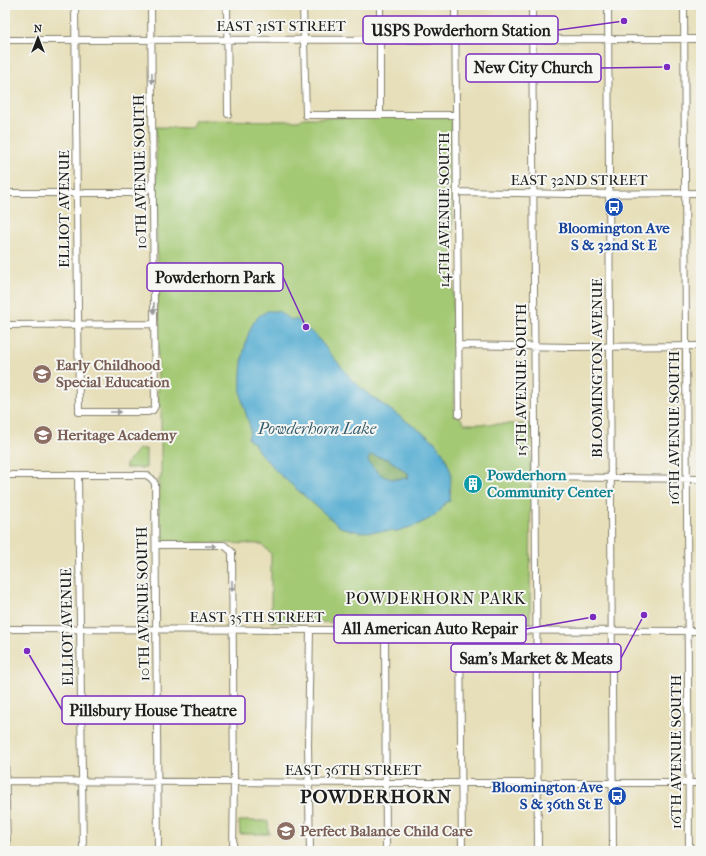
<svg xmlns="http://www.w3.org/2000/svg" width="706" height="856" font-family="'IM FELL French Canon',serif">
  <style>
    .green { fill: #a4c974; stroke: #607248 }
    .forest { fill: #83ad66; stroke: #506441 }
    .water { fill: #56add2; stroke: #396477; fill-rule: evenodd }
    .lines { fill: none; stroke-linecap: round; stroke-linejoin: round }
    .minor-casing { stroke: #827e6a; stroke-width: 8 }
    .minor { stroke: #fff; stroke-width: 6 }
    .oneway { fill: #999 }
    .labels { text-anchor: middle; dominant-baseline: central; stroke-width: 4; stroke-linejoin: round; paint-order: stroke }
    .street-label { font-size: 15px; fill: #1c1c1c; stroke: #f6f6f2 }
    .transit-label { font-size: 15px; font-weight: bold; fill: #164399; stroke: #f6f6f2 }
    .education-label { font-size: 15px; font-weight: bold; fill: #785e54; stroke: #f6f6f2; text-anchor: start }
    .culture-label { font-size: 15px; font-weight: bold; fill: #0d838f; stroke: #f6f6f2; text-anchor: start }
    .water-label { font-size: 16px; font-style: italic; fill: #365d6e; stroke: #f6f6f2 }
    .neighbourhood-label { font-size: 16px; letter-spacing: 1px; fill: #1c1c1c; stroke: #f6f6f2 }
    .district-label { font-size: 19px; font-weight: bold; letter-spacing: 1px; fill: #1c1c1c; stroke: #f6f6f2 }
    .leader { fill: none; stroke: #7b2cbf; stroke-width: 1.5 }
    .callout-dot { fill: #7b2cbf; stroke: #f6f6f2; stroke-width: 1.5 }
    .callout { fill: #f6f6f2; stroke: #7b2cbf; stroke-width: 1.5 }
    .callout-label { font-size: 16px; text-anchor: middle; font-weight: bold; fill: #1c1c1c }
  </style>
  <rect width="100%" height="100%" fill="#f6f6f2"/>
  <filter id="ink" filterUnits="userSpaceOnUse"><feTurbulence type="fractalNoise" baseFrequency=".025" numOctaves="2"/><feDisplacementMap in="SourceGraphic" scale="8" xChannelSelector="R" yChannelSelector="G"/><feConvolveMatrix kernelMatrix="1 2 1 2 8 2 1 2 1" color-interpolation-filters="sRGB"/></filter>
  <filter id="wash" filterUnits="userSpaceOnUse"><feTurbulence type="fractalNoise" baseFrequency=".012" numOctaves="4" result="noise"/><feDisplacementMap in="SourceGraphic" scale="16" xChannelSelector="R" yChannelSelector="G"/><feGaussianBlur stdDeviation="0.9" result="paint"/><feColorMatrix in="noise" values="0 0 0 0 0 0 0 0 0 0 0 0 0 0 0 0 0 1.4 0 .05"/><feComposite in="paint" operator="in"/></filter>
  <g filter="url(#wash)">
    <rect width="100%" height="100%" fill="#e7dfb9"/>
    <path class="green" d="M452,117L454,410L465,424H531L530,624L271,622V554L262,544L159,542V479L161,478V406H158L156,127L191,128L194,120L299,121L303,118Z
      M138,449H146V468H126V464Z
      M239,821H268L269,834H240Z"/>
    <path class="forest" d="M370,455L388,459L409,474L408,478C386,480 382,480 368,461Z"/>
    <path class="water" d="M267,311H278L289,319L297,320L317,337L353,381L368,394L433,440L444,454L451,472L450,501L445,503L440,511L431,518L417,525L397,531L359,532L340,527L278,473L259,452L254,443L248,439C248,436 250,433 250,430C250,422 243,408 242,400C238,380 243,330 259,316C261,314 265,313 267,311ZM370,455L388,459L409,474L408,478C388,481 381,478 368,461Z"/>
  </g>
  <g filter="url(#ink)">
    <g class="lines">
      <defs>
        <path id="minor" d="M75,5L79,412H148L153,410L155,406L151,5
          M227,5L228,114
          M303,5L306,115H456
          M380,5V115
          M455,5L459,415
          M532,5L538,851
          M608,5L613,851
          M684,5L689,851
          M5,39L7,40L701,39
          M457,192L570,194L701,193
          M5,193H143L147,190L152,182
          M5,325L154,324
          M458,345L571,347L701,346
          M5,475H146C151,477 153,479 155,484L158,851
          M78,475L83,851
          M534,477L701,479
          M156,545H224L232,552L234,783L233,851
          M5,629L701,631
          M310,630L308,745L310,851
          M385,630L386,851
          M460,630L462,851
          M5,754L7,851
          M5,781L385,783H701"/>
      </defs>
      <use href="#minor" class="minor-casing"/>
      <use href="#minor" class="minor"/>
    </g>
    <defs><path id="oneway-solid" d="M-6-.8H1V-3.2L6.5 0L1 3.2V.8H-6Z"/></defs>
    <g class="oneway">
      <use href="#oneway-solid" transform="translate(152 78) rotate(89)"/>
      <use href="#oneway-solid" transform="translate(154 308) rotate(89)"/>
      <use href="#oneway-solid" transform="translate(116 412)"/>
      <use href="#oneway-solid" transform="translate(211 546) rotate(-1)"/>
      <use href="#oneway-solid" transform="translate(232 586) rotate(90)"/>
    </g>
  </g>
  <defs>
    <symbol id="bus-disc" viewBox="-11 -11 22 22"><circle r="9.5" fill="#1a4fb4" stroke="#f6f6f2"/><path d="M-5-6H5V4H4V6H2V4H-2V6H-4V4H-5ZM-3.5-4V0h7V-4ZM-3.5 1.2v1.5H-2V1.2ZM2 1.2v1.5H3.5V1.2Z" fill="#fff"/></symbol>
    <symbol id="school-disc" viewBox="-11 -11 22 22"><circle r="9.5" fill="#8d6e63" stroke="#f6f6f2"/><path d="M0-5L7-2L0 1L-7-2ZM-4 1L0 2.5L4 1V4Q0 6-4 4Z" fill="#fff"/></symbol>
    <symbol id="building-disc" viewBox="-11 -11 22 22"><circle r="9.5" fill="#0f9aa8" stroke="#f6f6f2"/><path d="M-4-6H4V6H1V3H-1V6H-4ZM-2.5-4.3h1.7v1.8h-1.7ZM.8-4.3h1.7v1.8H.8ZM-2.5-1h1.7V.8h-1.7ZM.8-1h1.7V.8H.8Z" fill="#fff"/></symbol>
  </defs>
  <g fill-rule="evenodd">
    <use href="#bus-disc" x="603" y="196" width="22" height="22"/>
    <use href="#school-disc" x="31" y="363" width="22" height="22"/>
    <use href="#school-disc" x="32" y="424" width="22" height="22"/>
    <use href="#building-disc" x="462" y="473" width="22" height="22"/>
    <use href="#bus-disc" x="606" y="785" width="22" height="22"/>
    <use href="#school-disc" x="275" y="820" width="22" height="22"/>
  </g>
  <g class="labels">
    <g class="street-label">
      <text x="281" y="26">EAST 31ST STREET</text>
      <text transform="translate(140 172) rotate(-91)">10TH AVENUE SOUTH</text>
      <text x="579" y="180">EAST 32ND STREET</text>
      <text transform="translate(64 209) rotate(-90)">ELLIOT AVENUE</text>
      <text transform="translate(444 210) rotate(-90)">14TH AVENUE SOUTH</text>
      <text transform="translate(597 368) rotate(-90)">BLOOMINGTON AVENUE</text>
      <text transform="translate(521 380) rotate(-90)">15TH AVENUE SOUTH</text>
      <text transform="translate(674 428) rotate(-90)">16TH AVENUE SOUTH</text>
      <text transform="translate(143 604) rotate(-91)">10TH AVENUE SOUTH</text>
      <text x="257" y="617">EAST 35TH STREET</text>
      <text transform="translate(67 627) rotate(-91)">ELLIOT AVENUE</text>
      <text transform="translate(676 752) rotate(-90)">16TH AVENUE SOUTH</text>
      <text x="353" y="770">EAST 36TH STREET</text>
    </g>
    <g class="transit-label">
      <text x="614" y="228">Bloomington Ave<tspan x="614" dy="17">S &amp; 32nd St E</tspan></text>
      <text x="603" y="787" text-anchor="end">Bloomington Ave<tspan x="603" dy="17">S &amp; 36th St E</tspan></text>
    </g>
    <g class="education-label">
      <text x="56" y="365">Early Childhood<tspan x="56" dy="17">Special Education</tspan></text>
      <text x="57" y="435">Heritage Academy</text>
      <text x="300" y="831">Perfect Balance Child Care</text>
    </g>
    <g class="culture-label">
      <text x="487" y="475">Powderhorn<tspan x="487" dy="17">Community Center</tspan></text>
    </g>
    <g class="water-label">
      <text x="317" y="428">Powderhorn Lake</text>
    </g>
    <g class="neighbourhood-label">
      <text x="436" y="598">POWDERHORN PARK</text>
    </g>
    <g class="district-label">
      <text x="376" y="797">POWDERHORN</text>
    </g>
  </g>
  <path class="leader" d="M624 21L558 30M667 67L601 68M306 327L283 277M593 617L526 629M644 615L621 658M27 651L62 710"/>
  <g class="callout-dot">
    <circle cx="624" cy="21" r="4"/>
    <circle cx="667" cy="67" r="4"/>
    <circle cx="306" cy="327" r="4"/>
    <circle cx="593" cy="617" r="4"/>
    <circle cx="644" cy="615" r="4"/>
    <circle cx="27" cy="651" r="4"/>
  </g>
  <g class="callout">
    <rect x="363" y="16" width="195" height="28" rx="4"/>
    <rect x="466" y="54" width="135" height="28" rx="4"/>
    <rect x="147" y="263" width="136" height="28" rx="4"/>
    <rect x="334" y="615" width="192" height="28" rx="4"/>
    <rect x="451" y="644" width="170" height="28" rx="4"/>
    <rect x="62" y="696" width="183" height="28" rx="4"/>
  </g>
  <g class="callout-label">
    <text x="461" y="36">USPS Powderhorn Station</text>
    <text x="533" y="73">New City Church</text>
    <text x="215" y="283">Powderhorn Park</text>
    <text x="430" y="634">All American Auto Repair</text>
    <text x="536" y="664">Sam's Market &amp; Meats</text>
    <text x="153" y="716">Pillsbury House Theatre</text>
  </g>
  <rect width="706" height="856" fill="none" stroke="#f6f6f2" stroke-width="20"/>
  <g transform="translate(38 38)" stroke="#f6f6f2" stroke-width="3" paint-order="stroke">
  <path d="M0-3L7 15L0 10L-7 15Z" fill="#1c1c1c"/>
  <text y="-6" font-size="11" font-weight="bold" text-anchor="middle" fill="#1c1c1c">N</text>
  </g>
</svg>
